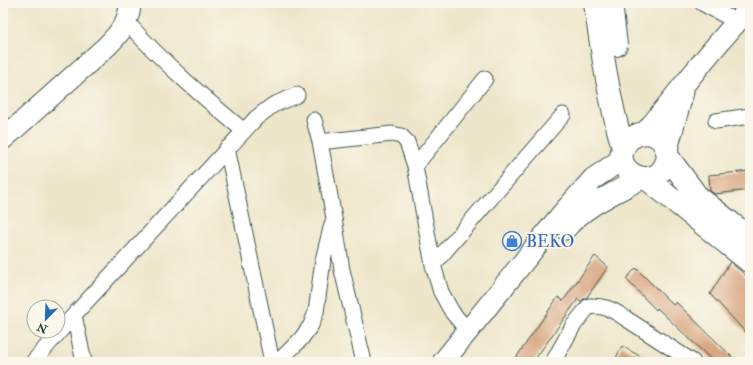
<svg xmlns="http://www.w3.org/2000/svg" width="753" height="365" font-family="'IM FELL Double Pica',serif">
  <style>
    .building { fill: #d59f78 }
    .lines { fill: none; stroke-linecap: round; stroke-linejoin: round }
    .minor-casing { stroke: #3e564a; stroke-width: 17 }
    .secondary-casing { stroke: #3e564a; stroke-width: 23 }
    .primary-casing { stroke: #3e564a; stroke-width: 24 }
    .minor { stroke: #fff; stroke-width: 15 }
    .secondary { stroke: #fff; stroke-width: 21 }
    .primary { stroke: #fff; stroke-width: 22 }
    .labels { text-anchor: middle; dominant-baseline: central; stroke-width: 3.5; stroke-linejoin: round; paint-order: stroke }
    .shop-label { font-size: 17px; fill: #366cbe; stroke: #fbf7ec; text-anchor: start }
  </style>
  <rect width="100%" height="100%" fill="#fbf7ec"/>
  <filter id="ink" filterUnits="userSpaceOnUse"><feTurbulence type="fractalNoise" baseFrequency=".025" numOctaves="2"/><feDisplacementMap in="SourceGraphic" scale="8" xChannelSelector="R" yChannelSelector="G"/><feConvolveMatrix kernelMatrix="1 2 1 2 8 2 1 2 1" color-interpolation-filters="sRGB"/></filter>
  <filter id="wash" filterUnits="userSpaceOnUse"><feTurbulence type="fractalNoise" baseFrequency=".012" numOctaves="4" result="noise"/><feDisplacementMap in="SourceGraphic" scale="16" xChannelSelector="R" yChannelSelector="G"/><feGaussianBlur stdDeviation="0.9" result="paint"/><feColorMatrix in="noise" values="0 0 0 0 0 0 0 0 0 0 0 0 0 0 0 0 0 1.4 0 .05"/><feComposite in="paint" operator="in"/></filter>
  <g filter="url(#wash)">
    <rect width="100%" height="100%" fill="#eee6ca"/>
    <g id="blocks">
      <path class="building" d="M750,171V190L715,194L710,191L709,175Z
        M595,256L608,267L587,297L581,301L578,299L533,362H513L558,297L563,301Z
        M730,262L750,279V337L710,294Z
        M636,268L673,305L676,302L737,362H714L657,308L656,310L626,279Z
        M622,346L650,362H614Z"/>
    </g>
  </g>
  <g filter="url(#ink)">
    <use href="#blocks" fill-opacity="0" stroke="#3e564a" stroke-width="1"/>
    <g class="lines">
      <defs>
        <path id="minor" d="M702,3L737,22
          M127,22C162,62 203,97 244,131
          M314,120L320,142L334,218L342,270L364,362
          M716,121L750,116
          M320,142L392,134L401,136L407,142L415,166L433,265L441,292L452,312L468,331
          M227,148L272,362
          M415,166L485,79
          M433,265L563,115
          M74,315L84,362
          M33,362L74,315L256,118L273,105L297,95
          M278,362L301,339L311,325L316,312L323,260L332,224
          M553,362L573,326L589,306C605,306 612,309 625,318L693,362"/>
        <path id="secondary" d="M645,133C680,91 712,47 750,8
          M3,139L107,46C119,34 130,21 130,3
          M667,149L683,92
          M565,229C585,205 615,193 642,178
          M443,362L561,215L593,179L622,159"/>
        <path id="primary" d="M595,3C602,52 609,100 623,148
          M611,3L616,45
          M668,157C658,198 608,171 625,145C627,141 629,139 633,137C651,127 666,138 668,157L697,196L750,238
          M647,179L750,262"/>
      </defs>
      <use href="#minor" class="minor-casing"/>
      <use href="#secondary" class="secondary-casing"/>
      <use href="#primary" class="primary-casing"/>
      <use href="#minor" class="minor"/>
      <use href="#secondary" class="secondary"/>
      <use href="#primary" class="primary"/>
    </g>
  </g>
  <defs>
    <symbol id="shop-ring" viewBox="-11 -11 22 22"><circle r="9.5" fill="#fbf7ec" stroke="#3f7fe0" stroke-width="1.5"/><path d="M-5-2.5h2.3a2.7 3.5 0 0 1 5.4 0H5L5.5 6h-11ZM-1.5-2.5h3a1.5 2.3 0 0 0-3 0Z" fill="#3f7fe0"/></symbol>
  </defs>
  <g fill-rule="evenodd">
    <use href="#shop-ring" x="501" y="230" width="22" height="22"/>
  </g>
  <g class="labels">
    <g class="shop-label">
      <text x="526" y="241">BEKO</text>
    </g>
  </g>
  <rect width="753" height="365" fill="none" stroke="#fbf7ec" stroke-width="16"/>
  <g transform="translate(46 319) rotate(203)"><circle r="19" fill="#fbf7ec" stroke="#a3ada2"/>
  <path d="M0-3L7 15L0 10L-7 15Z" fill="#1f6fb2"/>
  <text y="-6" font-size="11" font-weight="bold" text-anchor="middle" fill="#1f3d34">N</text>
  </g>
</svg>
